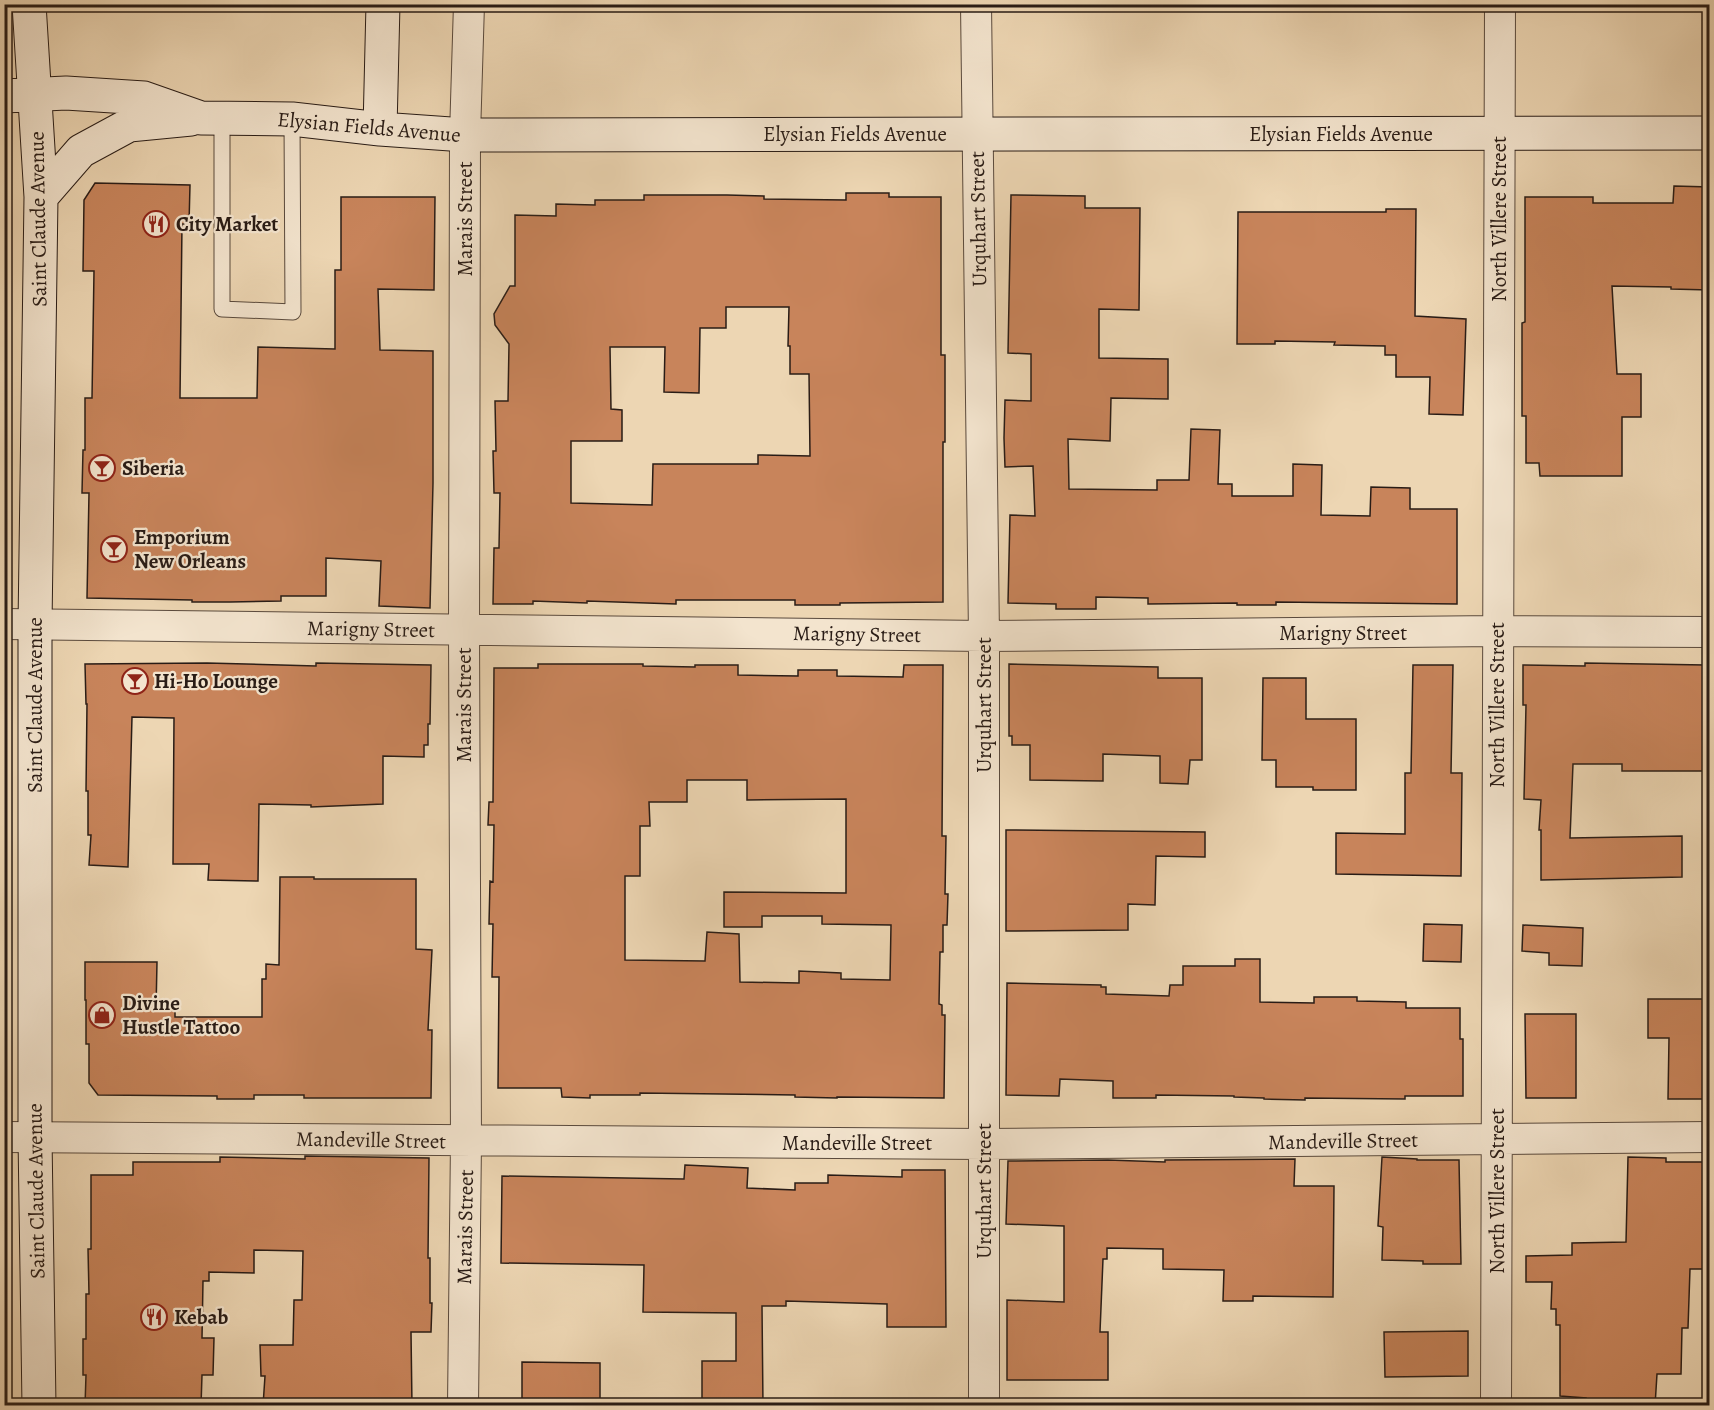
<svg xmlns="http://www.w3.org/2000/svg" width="1714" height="1410" font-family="Alegreya,serif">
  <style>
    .building { fill: #c8845b; stroke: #291c16; stroke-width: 1.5; fill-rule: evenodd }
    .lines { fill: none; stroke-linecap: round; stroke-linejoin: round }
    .service-casing { stroke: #5a4a3d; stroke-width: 17 }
    .minor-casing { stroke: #5a4a3d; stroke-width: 32 }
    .secondary-casing { stroke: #291c16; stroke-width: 35 }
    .service { stroke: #f3e4ce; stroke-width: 15 }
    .minor { stroke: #f3e4ce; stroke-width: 30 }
    .secondary { stroke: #f3e4ce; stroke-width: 33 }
    .labels { text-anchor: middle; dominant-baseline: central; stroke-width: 4.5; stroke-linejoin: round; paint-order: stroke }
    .street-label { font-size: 21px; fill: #291c16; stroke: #f3e4ce }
    .poi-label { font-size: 21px; font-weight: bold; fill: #291c16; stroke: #f3e4ce; text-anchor: start }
  </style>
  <rect width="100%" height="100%" fill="#edd6b3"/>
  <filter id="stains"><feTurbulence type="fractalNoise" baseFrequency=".00333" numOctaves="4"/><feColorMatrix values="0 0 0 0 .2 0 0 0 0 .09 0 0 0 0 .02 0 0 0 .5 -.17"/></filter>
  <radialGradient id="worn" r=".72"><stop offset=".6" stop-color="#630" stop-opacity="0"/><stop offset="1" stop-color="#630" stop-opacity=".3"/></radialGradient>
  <path class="building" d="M95,183L190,185L189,224H182L180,398H257L258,347L335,349V270H341V197H435L434,290L378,289L380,350L433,351V483L430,608L379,606L381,561L326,558V596H281V601L230,602H192V600L87,598L89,493H82L83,450H85V398H92L94,271H83L84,200Z
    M1674,186L1710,187V290L1671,289V287L1612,286L1617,374H1641V417H1622V476H1540L1539,463H1526V416H1522V323L1525,322V197H1593V203H1673Z
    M846,193H889V197H941V355H945V442H943V602L840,603V605H795V600H676V604L587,601V603L533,601V604H493L494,548H499L500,493H494L493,451H496L495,401H508L509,344L495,325L494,314L510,286H515V215L556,216V204L595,205V200H644V195H727L764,196V199L846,200ZM726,307H789L788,346H790V374H809L810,456L758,455V464H653L652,505L571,503V441H622V410L611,409L610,347H665L664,392L699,393L700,328H726Z
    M1011,195L1085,196V208H1140L1139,310L1099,309V358L1168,359V399L1111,398L1110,441L1068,439L1069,489L1157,490V480H1189L1191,429L1220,430L1218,484H1232V496H1293V464L1322,465L1321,515L1370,516L1371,487L1410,488V509H1457V604L1276,602V605H1237V603L1148,604V598L1096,597V609H1056V604L1008,603L1010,515L1035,516L1033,466L1005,467L1004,438L1005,400L1031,401V354L1008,353Z
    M1386,209H1416L1415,316L1466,319L1463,415L1429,414L1430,377H1396V355H1385V346L1334,345L1335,342L1275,341V344H1237L1238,212H1386Z
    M207,663L316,666V663L431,665L430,724H428V745H424V757L383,756V804L311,807V805L259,804L258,881L208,880L209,864H173L174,718L132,717L128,867L89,865L91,835H88V791H86L87,704H86L85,664Z
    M1585,663L1705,665L1704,771H1622V764H1573L1570,838L1682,836V877L1541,880V830H1539L1541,800L1524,799L1526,705H1523V665L1585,666Z
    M538,664H643V666L695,667V665H738V675L798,676V670H837V676L903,677L904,665H943L942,836H946L945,894H948L947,925H943V952H940L939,1004L942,1005V1015H945L944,1098L837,1097V1098L795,1097V1095L640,1093V1095H590V1098L562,1097L561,1088H498L499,977H492L493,924H489L490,881L493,882L494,825H488L489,802H493L494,668H538ZM687,780H747V800L846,799V893L724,892V927H762V916H822V924L891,925L890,980L841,979V973L799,971V983L740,982L739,934L707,932L705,961L625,960V876H640V826H650L649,802H687Z
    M1009,664L1158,667V678H1202V760H1190L1188,784L1160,783V756L1103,754V781L1030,780V745H1012V736H1009Z
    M1413,665H1453L1451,773H1462L1461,876L1336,874V833L1405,834V773H1411Z
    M1263,678H1306V719H1356V790H1313V787H1276V760H1262Z
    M1006,830L1205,832V857L1156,856L1155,905L1128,904V930L1006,931Z
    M280,877H314V879H416V949L432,950L428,1030H432L431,1098H304V1095H254V1099H217V1096L98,1095L89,1083V1044H86V1000H85V962H157L156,1010H175V1017H262V979H266V964L279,965Z
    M1424,924L1462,925L1461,962L1423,961Z
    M1523,925L1583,928L1582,966L1549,965V953L1522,951Z
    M1235,959H1260V1002L1314,1003V997H1357V1001L1406,1002V1008H1460V1039H1463V1096H1405V1099L1305,1098V1100L1264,1099V1098L1234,1097V1096L1156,1095V1098H1113V1081L1060,1079L1059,1096L1006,1095L1007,983L1101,985V987H1106V994L1169,996L1170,985H1183V966H1235Z
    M1648,999H1710V1099H1668L1669,1038H1648Z
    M1525,1014H1576V1098H1526Z
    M305,1156L429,1158L428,1258H430V1303H432L431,1332H411L412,1406H263L265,1376H261L260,1345H293L294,1300H302L303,1251L254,1250V1273L209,1272V1281H203L202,1338H214L213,1375H202L201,1406H85L86,1375H83V1339H86V1294H89L88,1249H91V1175H133V1162H220V1157L305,1159Z
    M1382,1157L1417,1159V1160H1459L1461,1264H1423V1261L1382,1260L1383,1227L1378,1226Z
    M1628,1157L1666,1158V1162H1709L1710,1269H1690L1688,1328H1682L1681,1374H1657L1655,1406H1586V1398L1560,1396V1325H1556V1309H1551L1552,1282H1526V1256L1572,1255V1243L1626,1242Z
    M1295,1159L1294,1186H1334L1333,1297L1253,1296V1301H1223L1224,1270L1163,1269V1249L1107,1248V1259H1103L1100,1332H1108V1380H1007V1300L1064,1302V1226L1006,1224L1008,1161L1108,1160L1165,1162V1160Z
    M685,1165L748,1168L747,1188L795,1190V1183H828V1175L902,1177V1170H945L946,1327H887V1304L786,1301V1306H762L763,1406H702V1361H736V1313L643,1312L644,1265L501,1263L502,1176L684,1179Z
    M1468,1331V1376L1385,1377L1384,1332Z
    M522,1362L600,1363V1406H522Z"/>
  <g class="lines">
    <defs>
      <path id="service" d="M222,119V309L293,312L292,119"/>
      <path id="minor" d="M976,4L984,636V1406
        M4,624L984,636L1497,631L1710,632
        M4,1137L984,1144L1710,1137
        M463,1406L466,1141L464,630L465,135L469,4
        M1496,1406L1500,4"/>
      <path id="secondary" d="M29,4L41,197L35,625V1137L39,1406
        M4,96L66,93L144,98L201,118L292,119L380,129L465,135L1710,133
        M380,129L383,4
        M41,197L81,151L129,125L191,119"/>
    </defs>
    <use href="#service" class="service-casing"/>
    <use href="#minor" class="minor-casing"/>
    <use href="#secondary" class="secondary-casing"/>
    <use href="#service" class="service"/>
    <use href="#minor" class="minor"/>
    <use href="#secondary" class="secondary"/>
  </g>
  <defs>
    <symbol id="restaurant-ring" viewBox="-11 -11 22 22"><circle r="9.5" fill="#f3e4ce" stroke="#8f2418" stroke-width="1.5"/><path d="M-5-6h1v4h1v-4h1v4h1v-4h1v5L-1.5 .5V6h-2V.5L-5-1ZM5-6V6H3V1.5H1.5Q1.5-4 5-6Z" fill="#8f2418"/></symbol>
    <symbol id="bar-ring" viewBox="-11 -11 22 22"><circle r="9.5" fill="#f3e4ce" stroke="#8f2418" stroke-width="1.5"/><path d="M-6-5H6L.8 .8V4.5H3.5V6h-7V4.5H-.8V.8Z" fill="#8f2418"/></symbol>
    <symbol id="shop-ring" viewBox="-11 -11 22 22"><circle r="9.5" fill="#f3e4ce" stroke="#8f2418" stroke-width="1.5"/><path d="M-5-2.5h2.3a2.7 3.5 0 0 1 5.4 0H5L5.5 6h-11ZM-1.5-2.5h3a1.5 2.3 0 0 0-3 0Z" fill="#8f2418"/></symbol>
  </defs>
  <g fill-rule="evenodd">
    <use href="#restaurant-ring" x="141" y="209" width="30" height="30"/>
    <use href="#bar-ring" x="87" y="453" width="30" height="30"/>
    <use href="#bar-ring" x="99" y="534" width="30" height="30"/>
    <use href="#bar-ring" x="120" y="666" width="30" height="30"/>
    <use href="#shop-ring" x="87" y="1000" width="30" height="30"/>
    <use href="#restaurant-ring" x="139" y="1302" width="30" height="30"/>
  </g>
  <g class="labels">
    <g class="street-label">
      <text transform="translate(369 127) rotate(5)">Elysian Fields Avenue</text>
      <text x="855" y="134">Elysian Fields Avenue</text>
      <text x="1341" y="134">Elysian Fields Avenue</text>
      <text transform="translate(38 219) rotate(-91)">Saint Claude Avenue</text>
      <text transform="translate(465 219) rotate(-90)">Marais Street</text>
      <text transform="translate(978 219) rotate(-91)">Urquhart Street</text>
      <text transform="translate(1499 219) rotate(-90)">North Villere Street</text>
      <text transform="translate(371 629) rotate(1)">Marigny Street</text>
      <text x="1343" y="633">Marigny Street</text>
      <text transform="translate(857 634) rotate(1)">Marigny Street</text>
      <text transform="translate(35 705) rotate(-90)">Saint Claude Avenue</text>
      <text transform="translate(464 705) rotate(-90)">Marais Street</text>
      <text transform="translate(984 705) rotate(-90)">Urquhart Street</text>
      <text transform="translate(1497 705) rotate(-90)">North Villere Street</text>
      <text transform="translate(371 1140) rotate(1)">Mandeville Street</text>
      <text transform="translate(1343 1141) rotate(-1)">Mandeville Street</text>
      <text x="857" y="1143">Mandeville Street</text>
      <text transform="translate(36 1191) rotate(-91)">Saint Claude Avenue</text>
      <text transform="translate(984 1191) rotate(-90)">Urquhart Street</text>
      <text transform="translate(1497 1191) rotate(-90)">North Villere Street</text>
      <text transform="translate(465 1227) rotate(-89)">Marais Street</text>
    </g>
    <g class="poi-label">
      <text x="176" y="224">City Market</text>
      <text x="122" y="468">Siberia</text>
      <text x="134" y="537">Emporium<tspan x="134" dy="24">New Orleans</tspan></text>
      <text x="154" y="681">Hi-Ho Lounge</text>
      <text x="122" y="1003">Divine<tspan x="122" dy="24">Hustle Tattoo</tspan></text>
      <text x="174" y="1317">Kebab</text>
    </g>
  </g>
  <rect width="1714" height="1410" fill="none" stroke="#edd6b3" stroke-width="24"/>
  <rect x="6" y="6" width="1702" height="1398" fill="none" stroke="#291c16" stroke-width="3"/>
  <rect x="12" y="12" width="1690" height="1386" fill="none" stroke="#291c16" stroke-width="1.5"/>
  <rect width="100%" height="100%" filter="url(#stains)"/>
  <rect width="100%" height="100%" fill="url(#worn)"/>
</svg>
